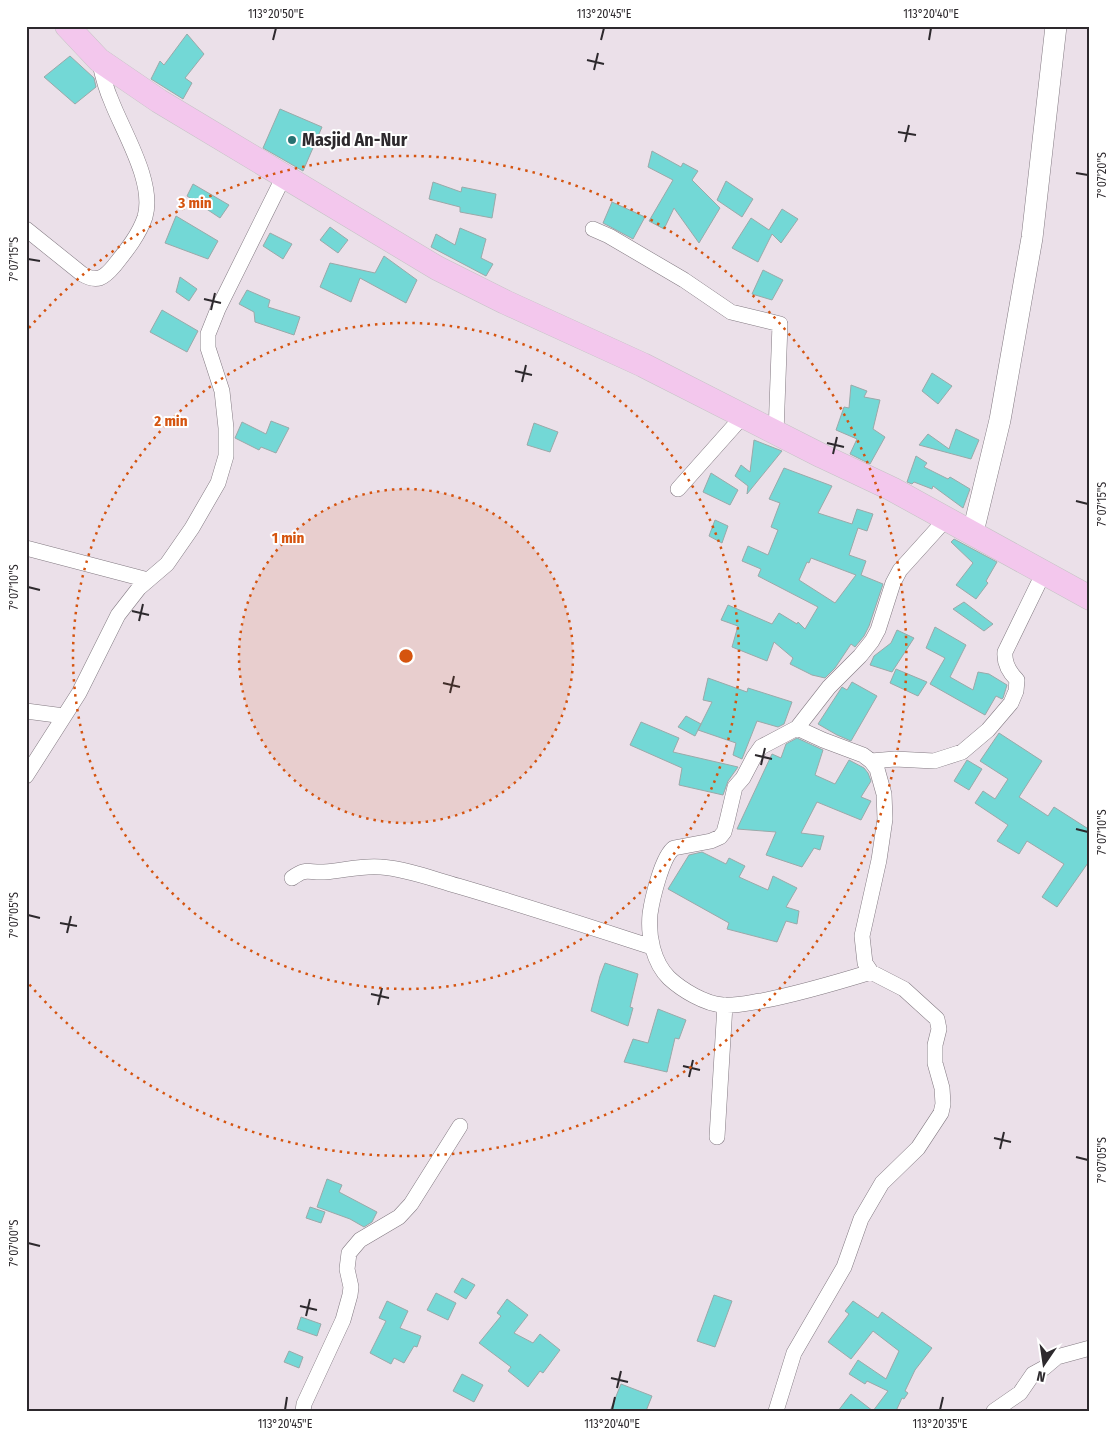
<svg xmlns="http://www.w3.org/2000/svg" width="1116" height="1437" font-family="'Fira Sans Condensed',sans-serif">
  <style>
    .building { fill: #73d8d6; stroke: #9aa9a9; fill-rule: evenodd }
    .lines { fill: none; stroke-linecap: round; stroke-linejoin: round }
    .street-casing { stroke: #837a82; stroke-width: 16 }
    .secondary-casing { stroke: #837a82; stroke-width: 22 }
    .primary-casing { stroke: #c4c3c4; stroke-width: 25 }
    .street { stroke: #fff; stroke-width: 15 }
    .secondary { stroke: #fff; stroke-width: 21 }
    .primary { stroke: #f3c7ed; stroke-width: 24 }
    .ticks { fill: none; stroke: #2d292d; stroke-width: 2 }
    .ring { fill: none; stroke: #d5540f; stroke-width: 2.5; stroke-dasharray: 2.5 5 }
    .poi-dot { fill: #287271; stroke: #fff; stroke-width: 2 }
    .labels { text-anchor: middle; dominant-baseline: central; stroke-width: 4; stroke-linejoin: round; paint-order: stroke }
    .poi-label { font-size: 18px; font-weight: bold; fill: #2d292d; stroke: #fff; text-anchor: start }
    .centre { fill: #d5540f; stroke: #fff; stroke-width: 2.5 }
    .ring-label { font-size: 15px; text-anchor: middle; font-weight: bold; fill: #d5540f; stroke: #fff; stroke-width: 4; stroke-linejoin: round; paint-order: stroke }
    .neatline { fill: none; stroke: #2d292d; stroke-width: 2 }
    .ticks-label { font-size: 12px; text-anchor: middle; fill: #2d292d }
  </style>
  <rect width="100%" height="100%" fill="#ebe0e9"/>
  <path class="building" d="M187,34L204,54L185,78L192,83L183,99L151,79L160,61L164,65Z
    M70,56L94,78L96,87L75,104L44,77Z
    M280,109L322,127L303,171L263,148Z
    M652,151L681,167L683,163L698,171L692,180L720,208L699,243L674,208L664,229L649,221L673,180L648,167Z
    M726,181L753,199L742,217L717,200Z
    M433,182L461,192L462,187L496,194L492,218L460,212V207L429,199Z
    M193,184L229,205L220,218L187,196Z
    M612,202L645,217L633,239L603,223Z
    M782,209L798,219L781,243L772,234L758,262L732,248L751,218L769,230Z
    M176,216L218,241L208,259L165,243Z
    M330,227L348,240L338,253L320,240Z
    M460,228L486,239L481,258L493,264L486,276L431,247L436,234L455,245Z
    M270,233L292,244L283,259L263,246Z
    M384,256L417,280L406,303L360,278L351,302L320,287L330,263L375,273Z
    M763,270L783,280L772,300L752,294Z
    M180,277L197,289L189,301L176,292Z
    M247,290L270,300L268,307L300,317L294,335L255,322L254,312L239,304Z
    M162,310L198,331L187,352L150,332Z
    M932,373L952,386L938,404L922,391Z
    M851,385L867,391L864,397L880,400L873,429L885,437L870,464L850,454L857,439L836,430L844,407L849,408Z
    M271,421L289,428L276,453L261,447L259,450L235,438L242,422L266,434Z
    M534,423L558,432L550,452L527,445Z
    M956,429L979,440L971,459L919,445L928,434L949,449Z
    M754,440L782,451L747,494L748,486L735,476L741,465L750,472Z
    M916,456L927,463L924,467L948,479L950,477L970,489L963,508L933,486L932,489L914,482L912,484L907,482Z
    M784,468L832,486L818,513L852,524L857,509L873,514L867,531L858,528L849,555L866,561L861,575L883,584L869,626L864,636L855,647L851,644L835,668L825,678L812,675L790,664L793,658L774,642L767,661L732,647L738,626L721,620L728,605L772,624L779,613L797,624L798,622L805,629L818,607L758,576L761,569L742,561L748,546L768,555L778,530L771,527L780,503L769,499ZM811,558L856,575L835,603L799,580L807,562L809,563Z
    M711,473L738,490L730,505L703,492Z
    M715,520L728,526L722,543L709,536Z
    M954,539L997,562L986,581L988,583L976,599L956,585L973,563L951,542Z
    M964,602L993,624L984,631L953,609Z
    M935,627L966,645L950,677L973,690L978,672L989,674L1007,685L1003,698L1002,699L996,696L985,715L930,684L945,658L926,648Z
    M897,630L914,638L892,672L870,665L874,656L891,643Z
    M896,669L927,682L918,696L890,683Z
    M708,678L747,692L748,688L792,702L784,724L778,727L757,721L742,759L733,755L736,743L698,730L712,702L703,700Z
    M852,682L877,696L851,741L837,735L818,724L840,690L842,687L847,690Z
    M686,716L701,724L695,736L678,727Z
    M641,722L679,738L673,752L738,767L728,781L723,795L679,785L682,768L630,745Z
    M999,733L1042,761L1019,797L1048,816L1054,807L1090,830V860L1057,907L1042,897L1064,864L1027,841L1019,854L997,841L1008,825L975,803L983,791L995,799L1008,779L980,761Z
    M797,738L823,750L815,775L835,784L849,760L864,768L868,773L871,781L861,797L871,801L861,820L817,802L801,833L824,836L820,850L814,848L802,867L766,855L776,832L737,829L772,754L781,758L786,744Z
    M967,760L982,769L969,790L954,781Z
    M702,852L726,864L729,858L745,866L739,877L768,890L773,876L797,888L786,907L799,911L797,924L786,921L777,942L727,929L729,923L668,889L689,855Z
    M605,963L638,974L630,1007L633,1008L628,1026L591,1011L600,976Z
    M658,1009L686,1020L679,1039L675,1038L667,1072L624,1062L633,1039L648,1043Z
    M327,1179L342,1185L339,1192L377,1212L372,1222L364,1227L350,1219L317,1207Z
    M310,1207L325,1212L321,1223L306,1218Z
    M462,1278L475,1285L466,1299L454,1292Z
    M436,1293L456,1303L448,1320L427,1310Z
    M714,1295L732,1301L715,1347L697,1341Z
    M507,1299L528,1315L514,1333L533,1343L540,1334L560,1350L543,1373L540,1371L528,1387L508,1371L511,1367L479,1343L501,1316L497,1313Z
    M387,1301L408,1311L400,1328L421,1336L417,1347L414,1346L404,1363L394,1358L391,1364L370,1353L386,1321L379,1318Z
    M853,1301L878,1318L882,1312L932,1348L915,1370L905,1391L908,1393L904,1399L902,1398L896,1411H873L888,1391L867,1381L865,1384L849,1374L858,1360L886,1379L899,1351L873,1331L851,1359L828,1342L849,1314L845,1311Z
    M301,1317L321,1324L317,1336L297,1329Z
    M289,1351L303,1357L299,1368L284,1362Z
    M462,1374L483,1385L474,1402L453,1391Z
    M621,1384L652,1396L646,1411H610Z
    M851,1394L873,1411H838Z"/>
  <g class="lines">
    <defs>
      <path id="street" d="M26,229L82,274C97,283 104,278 114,266C126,251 139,235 145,217C155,182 123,132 111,100C105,87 102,73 99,60
        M593,229L609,236L684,280L731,312L780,324L776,433
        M678,489L743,416
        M26,548L148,580
        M26,711L64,716
        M871,761L895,759L934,761L962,752L988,730L1011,703L1016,691L1017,680C1009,672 1004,663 1005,652L1044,572
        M26,776L79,693L118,615L139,588L167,564L192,528L218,483L226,456V428L222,391L208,348V334L218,309L284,176
        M292,878C307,867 308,873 324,872C343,871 361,865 381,867C407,869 433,879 458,886C523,905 587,926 652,947
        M871,972C835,983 798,994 761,1001C748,1003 736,1006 723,1005C705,1004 682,990 669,978C653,962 648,936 650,914C652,900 662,856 674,848L711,841L720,837L724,832L727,821L735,787L743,778L754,757L761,747L797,728L829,687L860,656L872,641L878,630L893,583L900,570L947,518
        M717,1137L725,1005
        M303,1411L304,1404L343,1320L350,1295L351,1287L347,1269L349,1253L360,1240L399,1217L411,1204L460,1126
        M776,1411L794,1353L844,1267L861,1219L882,1183L918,1148L941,1113L943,1104L942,1088L935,1063V1045L939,1029L937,1019L904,989L871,972L865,963L862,936L879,860L885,819L884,794L877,769L871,761L863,755L823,740L797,728
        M994,1411L1020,1393L1033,1374L1044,1368L1057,1357L1090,1348"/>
      <path id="secondary" d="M973,532L1000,420L1032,238L1056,26"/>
      <path id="primary" d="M67,26L99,60L159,101L437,268L505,302L643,365L822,456L892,489L1090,598"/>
    </defs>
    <use href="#street" class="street-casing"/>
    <use href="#secondary" class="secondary-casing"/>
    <use href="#primary" class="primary-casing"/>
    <use href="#street" class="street"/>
    <use href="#secondary" class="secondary"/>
    <use href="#primary" class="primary"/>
  </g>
  <path class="ticks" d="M273,40L276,28M601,40L604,28M929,40L931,28M587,60L604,64M594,70L598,53M898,132L916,135M905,142L909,125M1076,173L1088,175M28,259L40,261M204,299L221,303M211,310L215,293M515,371L532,375M522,382L526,365M827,443L844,447M833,454L837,437M1076,501L1088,504M28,587L40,590M132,611L149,615M139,621L143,604M443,683L460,687M450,693L454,676M755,755L772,759M761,765L765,748M1076,829L1088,832M28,915L40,918M60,923L77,926M67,933L71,916M371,994L389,998M378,1005L382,988M683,1066L700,1070M689,1077L693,1060M994,1138L1011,1142M1000,1149L1004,1132M1076,1157L1088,1160M28,1243L40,1246M300,1306L317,1310M306,1316L310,1299M611,1378L628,1382M617,1388L621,1371M285,1410L287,1397M612,1410L615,1397M940,1410L943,1397"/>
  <circle cx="406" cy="656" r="167" fill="#d5540f" fill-opacity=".12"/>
  <g class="ring">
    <circle cx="406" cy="656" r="167"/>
    <circle cx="406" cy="656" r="333"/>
    <path d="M29 328A500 500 0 1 1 29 984"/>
  </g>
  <circle class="poi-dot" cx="292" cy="140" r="5"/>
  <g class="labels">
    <g class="poi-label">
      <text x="302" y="140">Masjid An-Nur</text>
    </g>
  </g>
  <circle cx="406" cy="656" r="8" class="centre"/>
  <g class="ring-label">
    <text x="195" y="208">3 min</text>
    <text x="171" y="426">2 min</text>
    <text x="288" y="543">1 min</text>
  </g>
  <rect width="1116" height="1437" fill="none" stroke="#ffffff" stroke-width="55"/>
  <g transform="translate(1044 1364) rotate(193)" stroke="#ffffff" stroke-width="4" paint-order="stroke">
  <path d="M0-4L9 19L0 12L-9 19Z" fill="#2d292d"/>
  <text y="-8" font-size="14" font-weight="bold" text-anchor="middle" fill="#2d292d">N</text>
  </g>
  <rect x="28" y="28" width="1060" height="1382" class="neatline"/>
  <g class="ticks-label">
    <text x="276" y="18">113°20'50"E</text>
    <text x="604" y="18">113°20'45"E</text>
    <text x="931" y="18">113°20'40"E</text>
    <text transform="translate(1102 175) rotate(-90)" y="4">7°07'20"S</text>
    <text transform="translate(14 259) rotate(-90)" y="4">7°07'15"S</text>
    <text transform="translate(1102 504) rotate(-90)" y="4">7°07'15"S</text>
    <text transform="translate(14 587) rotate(-90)" y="4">7°07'10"S</text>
    <text transform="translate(1102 832) rotate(-90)" y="4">7°07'10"S</text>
    <text transform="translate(14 915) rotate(-90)" y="4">7°07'05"S</text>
    <text transform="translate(1102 1160) rotate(-90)" y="4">7°07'05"S</text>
    <text transform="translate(14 1243) rotate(-90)" y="4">7°07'00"S</text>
    <text x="285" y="1428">113°20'45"E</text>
    <text x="612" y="1428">113°20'40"E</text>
    <text x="940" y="1428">113°20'35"E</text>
  </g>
</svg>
